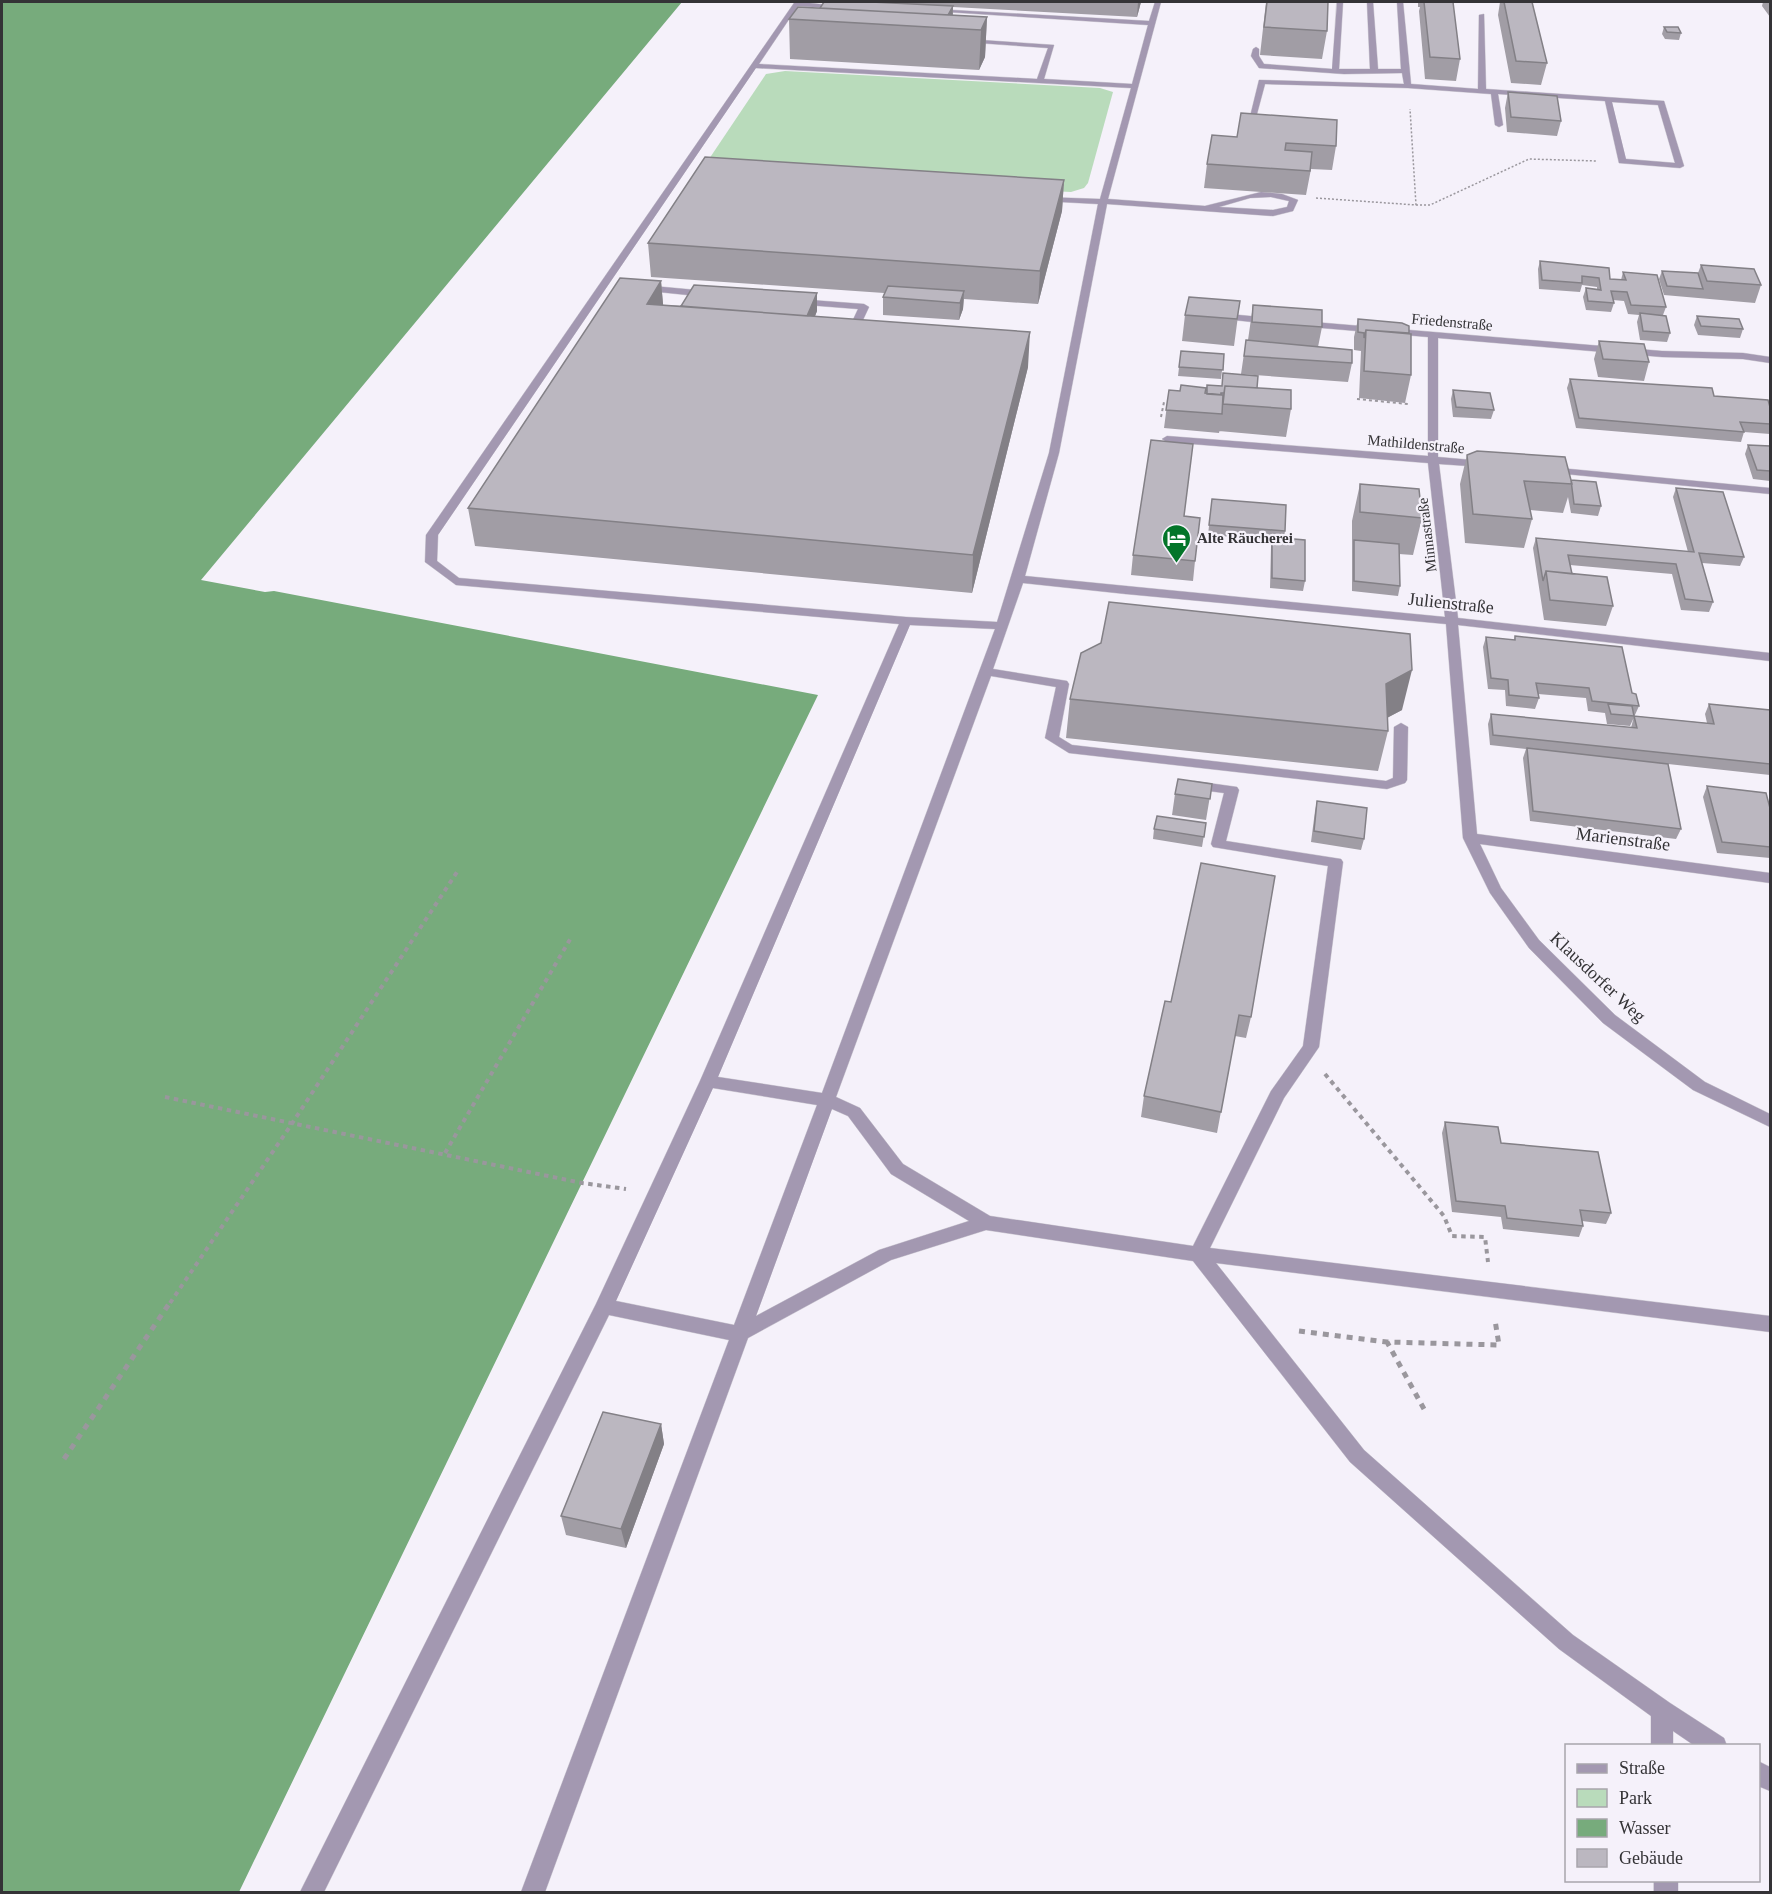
<svg xmlns="http://www.w3.org/2000/svg" width="1772" height="1894" font-family="Georgia,serif">
  <style>
    .green { fill: #b9dbbb }
    .water { fill: #77ab7c }
    .lines { fill: none; stroke-linecap: round; stroke-linejoin: round }
    .lane-casing { stroke: #d2cfd7; stroke-width: 1 }
    .street-casing { stroke: #d2cfd7; stroke-width: 1 }
    .path-far3 { stroke: #9a979d; stroke-width: 1.5; stroke-dasharray: 2 2; stroke-linecap: butt }
    .path-far2 { stroke: #9a979d; stroke-width: 2; stroke-dasharray: 3 3; stroke-linecap: butt }
    .path-far1 { stroke: #9a979d; stroke-width: 4; stroke-dasharray: 4.5 4.5; stroke-linecap: butt }
    .path { stroke: #9a979d; stroke-width: 5; stroke-dasharray: 6 6; stroke-linecap: butt }
    .lane { fill: #a398b1; fill-rule: evenodd }
    .street { fill: #a398b1; fill-rule: evenodd }
    .wall { fill: #a19da5 }
    .shaded-wall { fill: #838086 }
    .building { fill: #bbb7c0; stroke: #838086; stroke-width: 1.5 }
    .labels { text-anchor: middle; dominant-baseline: central; stroke-width: 4.5; stroke-linejoin: round; paint-order: stroke }
    .far-street-label { font-size: 15px; fill: #343336; stroke: #f5f1fa }
    .far-poi-label { font-size: 15px; font-weight: bold; fill: #343336; stroke: #f5f1fa; text-anchor: start }
    .street-label { font-size: 18px; fill: #343336; stroke: #f5f1fa }
  </style>
  <rect width="100%" height="100%" fill="#f5f1fa"/>
  <path class="green" d="M785,71L1100,88L1113,92L1088,183L1084,188L1071,192L720,174L705,165L766,74Z"/>
  <path class="water" d="M2,2H682L201,580L265,592L274,591L818,695L239,1892H2Z"/>
  <g class="lines">
    <defs>
      <path id="lane" d="M801,2L845,7L842,9L798,6L759,64L1037,79L1048,48L964,42L966,39L1054,45L1044,79L1132,84L1148,25L931,11L934,9L1149,21L1155,2H1161L1108,199L1205,206L1261,192L1282,194L1298,200L1293,211L1273,216L1107,204L1059,453L1025,576L1126,586L1132,590L1126,594L1023,583L993,669L1067,681L1069,684L1059,737L1072,745L1386,781L1393,778L1394,727L1401,723L1408,727L1407,780L1405,783L1387,789L1069,753L1045,738L1056,687L991,676L836,1097L860,1108L903,1164L990,1216L1193,1246L1271,1091L1303,1046L1328,866L1213,847L1211,844L1224,793L1194,789L1187,785L1194,781L1237,787L1239,790L1226,841L1341,859L1343,862L1319,1047L1284,1098L1210,1248L1770,1316V1332L1216,1263L1364,1450L1573,1635L1670,1703L1724,1738L1727,1746H1695L1673,1731V1746H1651V1716L1559,1649L1350,1462L1193,1261L986,1230L891,1260L748,1338L545,1892H521L729,1340L609,1315L324,1892H300L596,1304L700,1081L899,624L456,585L425,562L426,535L794,3ZM756,68L1131,88L1100,199L1042,197L1038,199L1042,201L1098,204L1049,453L997,622L906,617L459,578L437,561L438,535ZM1271,197L1289,201L1287,207L1273,210L1219,207L1250,198ZM910,625L995,629L822,1093L718,1077ZM713,1088L817,1105L734,1325L616,1301ZM832,1109L848,1116L891,1174L969,1221L879,1250L756,1316Z
        M1337,2H1343L1339,69H1370L1367,2H1373L1378,69H1401L1397,2H1403L1411,84L1478,89L1479,15L1484,14L1486,89L1664,101L1684,166L1680,168L1619,163L1605,101L1498,94L1503,125L1499,127L1495,125L1491,94L1408,88L1265,84L1254,125L1261,128L1257,130L1247,129L1259,80L1404,84L1402,73L1344,74L1259,68L1251,56L1253,49L1256,47L1259,49V56L1264,64L1332,69ZM1612,102L1658,105L1675,163L1626,159Z
        M642,285L707,291L712,294L707,297L639,290V286Z
        M797,299L864,304L869,307L862,322L857,325L852,322L858,309L794,304V300Z
        M1758,1761L1770,1767V1791L1758,1786Z
        M1654,1880H1678V1892H1654Z"/>
      <path id="street" d="M1218,313L1271,318L1276,321L1271,324L1215,318L1213,316Z
        M1301,321L1662,351L1743,353L1770,357V363L1743,359L1662,357L1438,338V457L1483,461L1488,464L1483,467L1439,464L1458,618L1770,653V661L1458,625L1477,834L1770,873V883L1480,844L1501,888L1539,940L1615,1015L1705,1082L1770,1114V1127L1693,1090L1603,1023L1529,948L1490,893L1463,838L1446,624L1126,594L1120,590L1126,586L1445,617L1428,463L1167,442L1162,439L1167,436L1428,456V337L1298,326L1296,324Z
        M1549,467L1770,488V494L1545,472L1544,470Z"/>
    </defs>
    <use href="#lane" class="lane-casing"/>
    <use href="#street" class="street-casing"/>
    <path class="path-far3" d="M1316,198L1416,205L1410,109
      M1416,205H1430L1529,159L1597,161"/>
    <path class="path-far2" d="M1357,399L1408,404
      M1161,417L1164,402"/>
    <path class="path-far1" d="M1325,1074L1444,1216L1452,1236L1485,1237L1488,1262
      M165,1097L582,1183L626,1189
      M445,1153L572,936
      M170,1303L291,1125L457,872"/>
    <path class="path" d="M1299,1331L1387,1342
      M1424,1409L1387,1342L1499,1345L1495,1320
      M64,1459L171,1301"/>
    <use href="#lane" class="lane"/>
    <use href="#street" class="street"/>
  </g>
  <path class="wall" d="M824,2H1141L1137,17L953,7V16L987,17L985,57L979,70L790,59L789,19L820,8Z
    M1266,2H1328L1327,31L1322,59L1260,55Z
    M1418,2H1453L1460,59L1456,81L1425,79L1419,11L1420,7H1418Z
    M1500,2H1532L1547,63L1541,85L1511,83L1498,15Z
    M1614,2H1643V3H1615Z
    M1763,2H1770V17L1762,6Z
    M1664,27L1681,33L1679,40L1665,39L1662,34Z
    M1508,92L1561,121L1557,136L1507,132L1505,108Z
    M1237,137L1336,146L1332,170L1311,169L1306,195L1204,188L1207,164Z
    M1064,180L1062,211L1038,304L964,299L963,309L959,320L883,315V297L884,293L651,277L648,243Z
    M1540,261L1610,279L1621,280L1623,272L1666,307L1663,315L1670,333L1667,342L1640,340L1637,322L1639,315L1628,314L1624,301L1613,300L1614,303L1611,312L1586,310L1583,297L1586,288L1597,289V287L1582,285L1580,292L1539,289L1538,269Z
    M1701,265L1761,285L1755,303L1664,295L1659,279L1662,271L1698,273Z
    M661,281L663,305L817,311L815,316L1028,367L972,593L475,546L468,508Z
    M1240,301L1234,346L1182,341L1185,315Z
    M1253,305L1322,327L1318,347L1352,363L1348,382L1241,374L1246,340H1248Z
    M1697,316L1743,329L1740,338L1698,335L1694,325Z
    M1358,319L1411,375L1405,403L1359,398L1361,351L1354,350V337Z
    M1599,341L1649,362L1644,381L1598,377L1594,359Z
    M1181,351L1224,354L1221,379L1178,376Z
    M1223,373L1257,388L1291,409L1286,437L1219,431L1220,428L1219,433L1164,428L1169,390L1206,393L1207,385L1222,386Z
    M1570,379L1714,396L1770,407V434L1744,432L1741,442L1576,428L1567,388Z
    M1453,390L1494,410L1491,419L1453,417L1451,399Z
    M1748,445L1770,446V481L1753,479L1745,454Z
    M1467,455L1571,480L1601,506L1598,516L1571,513L1568,497L1563,513L1530,510L1532,519L1524,548L1465,543L1460,484Z
    M1360,484L1422,518L1413,555L1399,554L1400,586L1398,596L1352,591V521Z
    M1676,488L1744,557L1740,566L1702,563L1713,602L1709,612L1681,610L1672,574L1570,565L1572,574L1613,606L1606,626L1544,620L1533,548L1536,538L1688,552L1673,497Z
    M1212,499L1285,531L1284,538L1305,581L1303,591L1270,588L1271,547L1272,540L1208,535Z
    M1184,516L1195,561L1193,581L1131,575L1133,555Z
    M1515,636L1632,693L1639,706L1630,726L1607,724L1605,713L1588,711L1586,698L1538,694L1539,698L1535,709L1506,706L1505,690L1488,689L1483,647L1486,637L1514,640Z
    M1070,699L1402,710L1387,718L1388,731L1378,771L1066,738Z
    M1709,704L1770,710V775L1668,764L1681,829L1676,839L1530,821L1523,758L1526,749L1490,745L1488,724L1491,714L1631,728L1634,716L1707,723L1705,714Z
    M1212,784L1206,820L1172,815L1175,794Z
    M1707,786L1770,808V858L1717,853L1703,797Z
    M1317,801L1364,839L1361,850L1311,842L1315,811Z
    M1206,823L1202,847L1153,839L1154,829Z
    M1165,1001L1251,1017L1246,1038L1235,1036L1217,1133L1141,1117L1144,1096Z
    M1445,1122L1501,1143L1611,1213L1606,1224L1582,1221L1583,1226L1579,1237L1503,1229L1501,1217L1452,1212L1442,1133Z
    M661,1424L664,1444L626,1548L566,1535L561,1516Z"/>
  <path class="shaded-wall" d="M1138,2H1141L1137,17Z
    M953,6L952,27L945,22Z
    M987,17L985,57L979,70L981,30Z
    M1064,180L1062,211L1038,304L1040,271Z
    M661,281L664,315L647,304Z
    M964,291L963,309L959,320L960,303Z
    M817,293V311L808,334L807,316Z
    M1030,332L1028,367L972,593L973,555Z
    M1412,670L1402,710L1377,723L1386,684Z
    M661,1424L664,1444L626,1548L621,1529Z"/>
  <path class="building" d="M824,2H871L953,6L948,15L820,8Z
    M1267,2H1328L1327,31L1264,27Z
    M1424,2H1453L1460,59L1430,57Z
    M1504,2H1532L1547,63L1516,61Z
    M798,7L987,17L981,30L789,19Z
    M1664,27H1678L1681,33L1667,32Z
    M1508,92L1557,96L1561,121L1511,117Z
    M1241,113L1337,120L1336,146L1286,143L1285,150L1312,152L1310,171L1207,164L1212,135L1237,137Z
    M705,157L1064,180L1040,271L648,243Z
    M1540,261L1609,268L1610,279L1626,280L1623,272L1657,275L1666,307L1631,305L1627,292L1611,291L1614,303L1588,301L1586,288L1601,290L1599,278L1582,276V283L1542,280Z
    M1701,265L1754,269L1761,285L1707,281Z
    M1662,271L1698,273L1703,289L1667,286Z
    M620,278L661,281L647,304L1030,332L973,555L468,508Z
    M694,285L817,293L807,316L681,306Z
    M888,286L964,291L960,303L883,297Z
    M1189,297L1240,301L1237,319L1185,315Z
    M1253,305L1322,310V327L1252,322Z
    M1640,313L1666,316L1670,333L1643,331Z
    M1697,316L1739,319L1743,329L1701,326Z
    M1358,319L1402,323L1409,326V333L1366,330L1364,338V333L1358,332Z
    M1366,330L1411,334V375L1364,371Z
    M1246,340L1352,350V363L1244,356Z
    M1599,341L1644,344L1649,362L1603,359Z
    M1181,351L1224,354L1223,370L1179,367Z
    M1223,373L1258,376L1257,388L1225,386L1224,393H1221V395L1207,394V385L1222,386Z
    M1570,379L1712,388L1714,396L1768,400L1770,407V424L1740,422L1744,432L1579,418Z
    M1181,385L1206,388L1205,393L1223,395L1222,414L1166,410L1169,390L1180,391Z
    M1225,386L1291,390V409L1223,404Z
    M1453,390L1490,393L1494,410L1456,407Z
    M1151,440L1193,444L1184,516L1200,518L1195,561L1133,555Z
    M1748,445L1770,446V471L1757,470Z
    M1477,451L1565,457L1572,484L1524,481L1532,519L1473,514L1467,455Z
    M1571,480L1596,482L1601,506L1574,504Z
    M1360,484L1419,489L1422,518L1360,512Z
    M1676,488L1723,492L1744,557L1699,553L1713,602L1685,599L1676,564L1568,555L1572,574L1546,571L1543,581L1536,538L1694,552Z
    M1212,499L1286,505L1285,531L1209,525Z
    M1272,537L1305,540V581L1272,578Z
    M1354,540L1399,544L1400,586L1354,581Z
    M1546,571L1607,577L1613,606L1550,600Z
    M1109,602L1410,634L1412,670L1386,684L1388,731L1070,699L1081,653L1101,643Z
    M1515,636L1622,647L1632,693L1636,694L1639,706L1592,701L1589,688L1536,683L1539,698L1509,695L1508,680L1491,678L1486,637L1515,640Z
    M1608,704L1632,706L1634,716L1611,714Z
    M1709,704L1770,710V764L1493,735L1491,714L1637,728L1634,716L1714,724Z
    M1527,748L1668,764L1681,829L1533,811Z
    M1178,779L1212,784L1210,799L1175,794Z
    M1707,786L1766,793L1770,808V847L1722,842Z
    M1317,801L1367,808L1364,839L1314,831Z
    M1157,816L1206,823L1204,837L1154,829Z
    M1201,863L1275,876L1251,1017L1239,1015L1221,1112L1144,1096L1165,1001L1171,1002Z
    M1445,1122L1498,1127L1501,1143L1598,1152L1611,1213L1580,1210L1583,1226L1507,1218L1505,1206L1456,1201Z
    M603,1412L661,1424L621,1529L561,1516Z"/>
  <defs>
    <symbol id="hotel-pin" viewBox="-11 -11 22 30"><path d="M0 17L-7.5 6A9.5 9.5 0 1 1 7.5 6Z" fill="#037529" stroke="#f5f1fa"/><path d="M-6-4.5h1.5V1H6V5H4.5V3h-9V5H-6ZM-4 0a1.8 1.8 0 1 1 3.6 0ZM.5 0V-2.5h3Q6-2.5 6 0Z" fill="#fff"/></symbol>
  </defs>
  <g fill-rule="evenodd">
    <use href="#hotel-pin" x="1160" y="522" width="33" height="45"/>
  </g>
  <g class="labels">
    <g class="far-street-label">
      <text transform="translate(1452 322) rotate(5)">Friedenstraße</text>
      <text transform="translate(1416 444) rotate(5)">Mathildenstraße</text>
      <text transform="translate(1427 535) rotate(-97)">Minnastraße</text>
    </g>
    <g class="far-poi-label">
      <text x="1197" y="538">Alte Räucherei</text>
    </g>
    <g class="street-label">
      <text transform="translate(1451 603) rotate(6)">Julienstraße</text>
      <text transform="translate(1623 839) rotate(7)">Marienstraße</text>
      <text transform="translate(1598 977) rotate(43)">Klausdorfer Weg</text>
    </g>
  </g>
  <rect width="1772" height="1894" fill="none" stroke="#343336" stroke-width="6"/>
  <rect x="1565" y="1744" width="195" height="138" fill="#f5f1fa" stroke="#a8a5ac" stroke-width="1.5"/>
  <rect x="1577" y="1764" width="30" height="9" fill="#a398b1" stroke="#a8a5ac" stroke-width="1.5"/>
  <text x="1619" y="1774" font-size="18" fill="#343336">Straße</text>
  <rect x="1577" y="1789" width="30" height="18" fill="#b9dbbb" stroke="#a8a5ac" stroke-width="1.5"/>
  <text x="1619" y="1804" font-size="18" fill="#343336">Park</text>
  <rect x="1577" y="1819" width="30" height="18" fill="#77ab7c" stroke="#a8a5ac" stroke-width="1.5"/>
  <text x="1619" y="1834" font-size="18" fill="#343336">Wasser</text>
  <rect x="1577" y="1849" width="30" height="18" fill="#bbb7c0" stroke="#a8a5ac" stroke-width="1.5"/>
  <text x="1619" y="1864" font-size="18" fill="#343336">Gebäude</text>
</svg>
